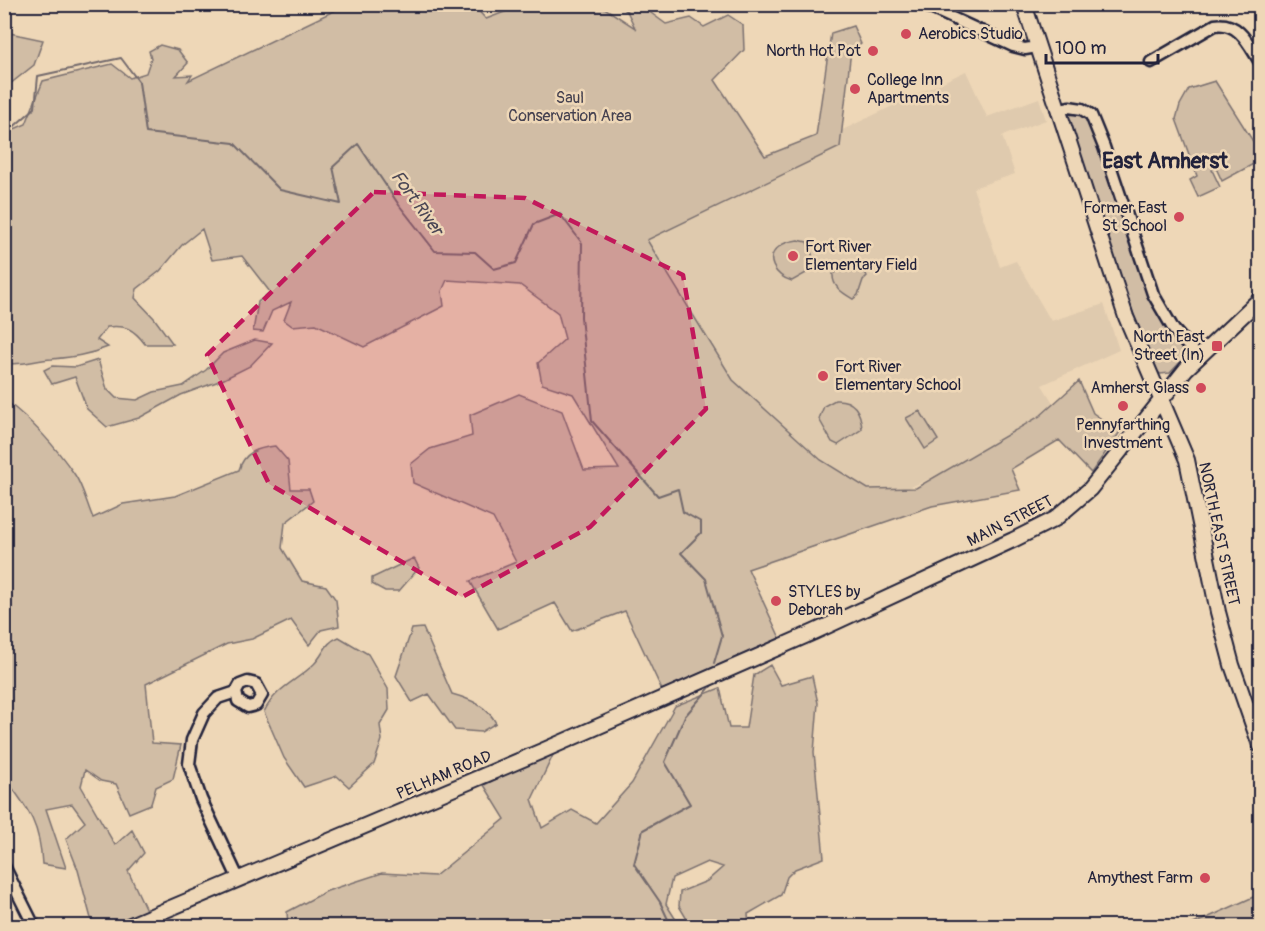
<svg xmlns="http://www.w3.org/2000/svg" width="1265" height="931" font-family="Pangolin,sans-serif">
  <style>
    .built { fill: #dfcaae }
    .green { fill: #d1bda5; stroke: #7a7070; stroke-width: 1.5 }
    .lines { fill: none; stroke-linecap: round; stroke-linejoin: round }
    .stream { stroke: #72696c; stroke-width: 2 }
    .minor-casing { stroke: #22223b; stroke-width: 15 }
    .major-casing { stroke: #22223b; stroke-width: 18 }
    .minor { stroke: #eed7b7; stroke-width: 10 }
    .major { stroke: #eed7b7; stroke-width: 14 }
    .marked { fill: #c2185b; fill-opacity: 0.2; stroke: #c2185b; stroke-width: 4.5; stroke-dasharray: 12 8; stroke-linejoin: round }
    .poi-dot { fill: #d1495b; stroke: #eed7b7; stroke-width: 2 }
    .labels { text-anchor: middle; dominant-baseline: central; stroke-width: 5; stroke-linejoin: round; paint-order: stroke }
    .poi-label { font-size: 16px; fill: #22223b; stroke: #eed7b7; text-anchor: start }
    .park-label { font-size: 16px; fill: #454150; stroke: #eed7b7 }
    .street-label { font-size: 16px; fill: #22223b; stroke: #eed7b7 }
    .water-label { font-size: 18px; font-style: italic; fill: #4a4654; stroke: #eed7b7 }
    .district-label { font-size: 22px; font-weight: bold; fill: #22223b; stroke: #eed7b7 }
  </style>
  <rect width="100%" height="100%" fill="#eed7b7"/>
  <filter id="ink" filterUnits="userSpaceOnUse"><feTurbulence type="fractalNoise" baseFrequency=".0167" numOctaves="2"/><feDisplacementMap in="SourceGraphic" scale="12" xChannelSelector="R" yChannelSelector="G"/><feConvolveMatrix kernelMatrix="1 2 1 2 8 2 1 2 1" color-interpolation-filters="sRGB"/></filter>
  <g filter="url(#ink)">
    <path class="built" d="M966,71L987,117L1039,98L1046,120L1002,136L1015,174L973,188L1000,267L1016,261L1051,321L1104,304L1119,350L1042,385L1063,419L743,562L719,665L602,245Z"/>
    <path class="green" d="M640,5L666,24L691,18L704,27L728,15L743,25L744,50L715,80L765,156L816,136L831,33L853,26L861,44L851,50L840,147L647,240L733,380L821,460L868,489L916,488L1040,416L1079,381L1093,413L1120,432L1091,473L1059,440L1011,469L1020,490L932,506L748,569L780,638L662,690L625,611L572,631L555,603L498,629L470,581L516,562L493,518L413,483L411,464L430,449L472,436L470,415L519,394L562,411L584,470L619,469L573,394L542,384L538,363L565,339L558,313L520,285L447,280L442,291L444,306L364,347L316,324L292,326L284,320L291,302L272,311L263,332L253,331L258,302L270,292L242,256L212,260L202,229L182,245L160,271L137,289L135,298L154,318L173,344H145C133,328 125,325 107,327L97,340L108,347C88,355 73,357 52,359C35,360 21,366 5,363V133L26,124L43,81L112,64L130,78L146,73L151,58L149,51L160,45L178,50L188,63L176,76L192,75L188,81L346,5H473L486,19L523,5H600L635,28L627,11L617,5Z
      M5,32L43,40L34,65L5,88Z
      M1215,81L1256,146L1259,161L1222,181L1216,168L1212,170L1220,187L1198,197L1190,180L1197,176L1176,119L1180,105L1189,89Z
      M1081,114L1089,119L1165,322L1186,356L1170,373L1160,374L1153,366L1115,264L1067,115Z
      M798,240L807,242L817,267L792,281C775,276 763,258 780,246C784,242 792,241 798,240Z
      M858,259L867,276L863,280L858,295L853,299C843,293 832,287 833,274Z
      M255,340L272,343L250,366L222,380L181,395L139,418L107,427L87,409L75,377L52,384L44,370L52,366L76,367L98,360L107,389L116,398L137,400L154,392L183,386L206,370L223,353Z
      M5,400C31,420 56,447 75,475C83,487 87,504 93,518L123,504L175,496L239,470C244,452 258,448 275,446L288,461L291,489H309L313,501L285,523L282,548L302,581L326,586L336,600L339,626L321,630L309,645L291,620L252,639L227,644L146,684L152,743L181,745L173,779L156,787L151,804L129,813L116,784L101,781L85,770L81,786L115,845L132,830L144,853L128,871L147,912L108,926H93L78,870L66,839L85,822L72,804L46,809L66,868L42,864C40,823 28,809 5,778Z
      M835,400C854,399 861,412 862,429L838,445L832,442L819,419L824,406Z
      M920,411L938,440L925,449L906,418Z
      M414,558L419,568L399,591H385L372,584V578Z
      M423,628L452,694C470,699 487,706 496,723L481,732L455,730L429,694L412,702L396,676L412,629Z
      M339,637L368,654L388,689L389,710L380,725L382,740L374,764L349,787L337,776L304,787L284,758L264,712C276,687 296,682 314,664C325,653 324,643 339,637Z
      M770,665L781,685L812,676L818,703L814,752L824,858L795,869L787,877L781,895L748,914L749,926H691L679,906L680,892L707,881L723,867L707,862L672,878L666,904L680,926H288L287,912L327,891L382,873L435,876L505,819L484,785L555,751L532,799L542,828L572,810L596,823L632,783L675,706L720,688L729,728H746L754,675Z
      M1260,894V926H1189Z"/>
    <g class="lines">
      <path class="stream" d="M4,128L10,130L35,108L38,76L121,58L139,82L146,133L234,143L280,190L341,204L333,167L358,144L399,205L435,251L475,252L494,269L516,263L534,224L560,214L582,243L581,317L592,421L658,496L678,489L683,512L701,522V533L681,553L706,579L722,636L714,663
        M671,926L660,902L634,864L643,830L690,804L665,762L685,716L712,685"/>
      <defs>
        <path id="minor" d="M922,4L1013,46L1025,49L1037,47
          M1151,62L1215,25C1239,21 1249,45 1260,62
          M1057,110L1069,107L1082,109L1091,115L1104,147L1153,294L1174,330L1198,357
          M236,692L240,685L248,682L256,684L262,695L256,705L248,707L238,701L236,692L218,698L204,713L192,740L189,764L201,799L239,880
          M4,866L34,926"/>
        <path id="major" d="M1024,4L1126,317L1187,460L1218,612L1232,665L1260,745
          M128,926L542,751L814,632L1013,540L1055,519L1090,489L1186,369L1260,299"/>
      </defs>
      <use href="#minor" class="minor-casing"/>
      <use href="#major" class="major-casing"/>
      <use href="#minor" class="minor"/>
      <use href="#major" class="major"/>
    </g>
  </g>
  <path class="marked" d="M374,192L525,198L683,275L706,409L590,527L462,597L269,484L207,355Z"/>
  <g class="poi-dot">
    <circle cx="906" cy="34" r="6"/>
    <circle cx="873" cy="51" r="6"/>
    <circle cx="855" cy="89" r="6"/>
    <circle cx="1179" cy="217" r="6"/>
    <circle cx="793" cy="256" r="6"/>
    <rect x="1211" y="340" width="12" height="12" rx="3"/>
    <circle cx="823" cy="376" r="6"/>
    <circle cx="1201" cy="388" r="6"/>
    <circle cx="1123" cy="406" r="6"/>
    <circle cx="776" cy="601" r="6"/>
    <circle cx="1205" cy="878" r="6"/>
  </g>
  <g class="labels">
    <g class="poi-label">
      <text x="918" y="34">Aerobics Studio</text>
      <text x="861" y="51" text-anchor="end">North Hot Pot</text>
      <text x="867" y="80">College Inn<tspan x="867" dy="18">Apartments</tspan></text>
      <text x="1167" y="208" text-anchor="end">Former East<tspan x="1167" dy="18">St School</tspan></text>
      <text x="805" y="247">Fort River<tspan x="805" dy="18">Elementary Field</tspan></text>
      <text x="1205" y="337" text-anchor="end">North East<tspan x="1205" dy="18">Street (In)</tspan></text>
      <text x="835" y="367">Fort River<tspan x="835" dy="18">Elementary School</tspan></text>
      <text x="1189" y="388" text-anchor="end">Amherst Glass</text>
      <text x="1123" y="425" text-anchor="middle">Pennyfarthing<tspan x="1123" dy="18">Investment</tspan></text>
      <text x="788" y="592">STYLES by<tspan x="788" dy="18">Deborah</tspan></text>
      <text x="1193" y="878" text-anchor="end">Amythest Farm</text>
    </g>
    <g class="park-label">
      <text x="570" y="98">Saul<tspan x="570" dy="18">Conservation Area</tspan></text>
    </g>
    <g class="street-label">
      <text transform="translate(1010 521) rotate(-27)">MAIN STREET</text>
      <text transform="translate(1219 534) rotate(78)">NORTH EAST STREET</text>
      <text transform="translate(444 775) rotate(-23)">PELHAM ROAD</text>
    </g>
    <g class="water-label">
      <text transform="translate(417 203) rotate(54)">Fort River</text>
    </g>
    <g class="district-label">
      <text x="1165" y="161">East Amherst</text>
    </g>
  </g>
  <rect width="1265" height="931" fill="none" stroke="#eed7b7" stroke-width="24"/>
  <rect x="12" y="12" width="1241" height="907" fill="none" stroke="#22223b" stroke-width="2" filter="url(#ink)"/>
  <path d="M1046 54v9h112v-9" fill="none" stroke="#22223b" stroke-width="3"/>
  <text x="1055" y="54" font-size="18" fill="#22223b" stroke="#eed7b7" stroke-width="4.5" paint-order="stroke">100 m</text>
</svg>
